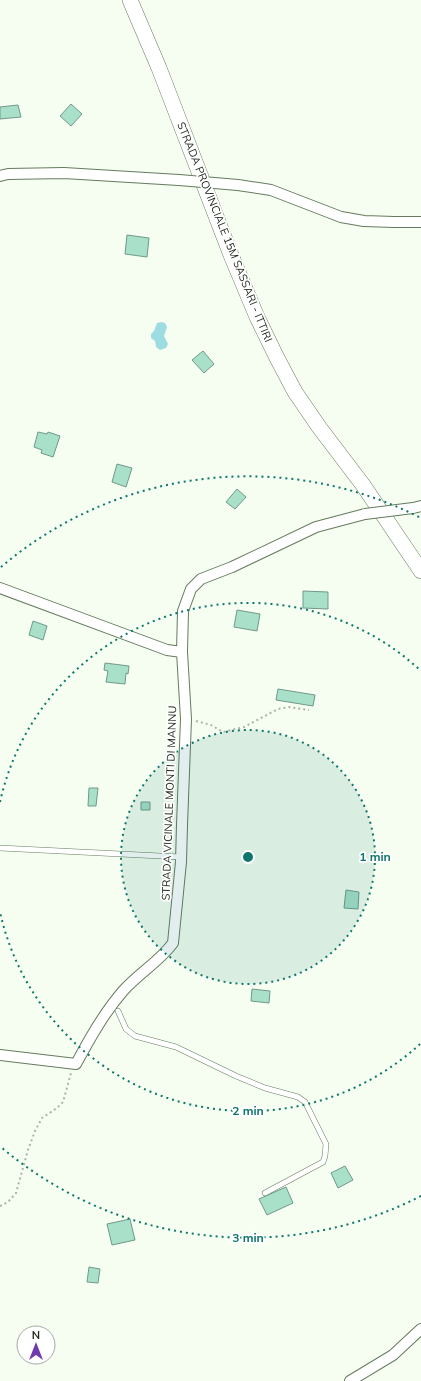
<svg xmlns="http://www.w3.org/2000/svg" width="421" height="1381" font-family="Mulish,sans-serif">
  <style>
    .water { fill: #9ddde2 }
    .building { fill: #a8e0ca; stroke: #71998a }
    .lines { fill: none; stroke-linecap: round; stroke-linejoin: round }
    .lane-casing { stroke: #667b5e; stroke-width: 6 }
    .street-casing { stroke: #667b5e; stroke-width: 12 }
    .secondary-casing { stroke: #667b5e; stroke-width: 16 }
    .path { stroke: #acb4a8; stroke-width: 2; stroke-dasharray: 2 3; stroke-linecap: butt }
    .lane { stroke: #fff; stroke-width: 5 }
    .street { stroke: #fff; stroke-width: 10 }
    .secondary { stroke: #fff; stroke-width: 15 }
    .street-bridge-casing { stroke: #667b5e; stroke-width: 12; stroke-linecap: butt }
    .street-bridge { stroke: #fff; stroke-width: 10 }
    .ring { fill: none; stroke: #0f766e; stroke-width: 2; stroke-dasharray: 2 4 }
    .labels { text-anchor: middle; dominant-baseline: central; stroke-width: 3.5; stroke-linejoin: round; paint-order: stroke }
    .street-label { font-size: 11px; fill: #21291d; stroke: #fff }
    .centre { fill: #0f766e; stroke: #fff; stroke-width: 2 }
    .ring-label { font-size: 12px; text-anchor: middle; font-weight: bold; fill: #0f766e; stroke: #fff; stroke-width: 3.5; stroke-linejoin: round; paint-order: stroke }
  </style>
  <rect width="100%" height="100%" fill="#f5fef1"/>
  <path class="water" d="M161,322L165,323L167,327L164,336L168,344L166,348L160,350L156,347L155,341L151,338V334L154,331L157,323Z"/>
  <path class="building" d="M71,104L82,114L71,126L60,116Z
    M18,105L21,117L0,119V107Z
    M127,235L149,238L147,257L125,254Z
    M203,351L214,364L204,373L192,360Z
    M38,432L47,434L48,432L60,436L53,457L41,453L42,450L34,447Z
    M117,464L132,468L126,487L112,482Z
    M237,489L246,497L235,509L226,502Z
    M303,591L328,592V609L303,608Z
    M237,610L260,614L257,631L234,627Z
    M33,621L47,626L43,640L29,635Z
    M105,663L129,666L128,674L126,673L125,684L106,682L108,671L104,670Z
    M278,689L315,695L313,706L276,700Z
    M89,788H98L96,806H88Z
    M141,802H150V810H141Z
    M346,890L359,892L358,909L344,908Z
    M252,989L270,991L269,1003L251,1001Z
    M345,1166L353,1180L338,1188L331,1173Z
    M286,1187L293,1203L267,1215L259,1199Z
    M130,1219L135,1240L112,1245L107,1224Z
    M89,1267L100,1269L98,1283L87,1282Z"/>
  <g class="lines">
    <defs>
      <path id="lane" d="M0,848L181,857
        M118,1011L126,1029L135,1036L176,1047L236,1076L265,1088L298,1097L305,1102L326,1144L325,1156L323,1162L265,1193"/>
      <path id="street" d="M0,176L8,174L64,173L179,180
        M238,185L271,190L341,217L364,221L394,222H421
        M413,508L421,506
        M0,588L167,650L182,652
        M0,1055L76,1064C90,1038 104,1013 123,991C139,973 159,962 173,943L181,862L182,825L186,719L182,652L183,611L191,589L201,579L232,567L316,527L365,514
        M350,1381L393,1355L421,1329"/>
      <path id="secondary" d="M130,0L159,68L231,255L257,317L277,358L295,392L319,427L363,485L421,571"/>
    </defs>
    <use href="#lane" class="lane-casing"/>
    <use href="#street" class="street-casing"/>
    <use href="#secondary" class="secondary-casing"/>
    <path class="path" d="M196,721L211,725L223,732L244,727L278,709L289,707L309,710
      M0,1206L8,1202L16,1193L28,1150L35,1131L42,1118L57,1108L63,1102L71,1073"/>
    <use href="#lane" class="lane"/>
    <use href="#street" class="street"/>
    <use href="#secondary" class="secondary"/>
    <defs>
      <path id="street-bridge" d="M179,180L238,185
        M365,514L413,508"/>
    </defs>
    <use href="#street-bridge" class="street-bridge-casing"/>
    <use href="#street-bridge" class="street-bridge"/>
  </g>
  <circle cx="248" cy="857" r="127" fill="#0f766e" fill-opacity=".12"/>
  <g class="ring">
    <circle cx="248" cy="857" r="127"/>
    <path d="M420 1044A254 254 0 0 1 0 912M0 802A254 254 0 0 1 420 670"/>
    <path d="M421 1196A381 381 0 0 1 1 1147M1 567A381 381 0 0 1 421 518"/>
  </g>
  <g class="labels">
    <g class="street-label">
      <text transform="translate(225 232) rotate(68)">STRADA PROVINCIALE 15M SASSARI - ITTIRI</text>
      <text transform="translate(169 803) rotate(-88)">STRADA VICINALE MONTI DI MANNU</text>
    </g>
  </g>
  <circle cx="248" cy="857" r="6" class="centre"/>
  <g class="ring-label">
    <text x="375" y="861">1 min</text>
    <text x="248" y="1115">2 min</text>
    <text x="248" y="1242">3 min</text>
  </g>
  <g transform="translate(36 1345)"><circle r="19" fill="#ffffff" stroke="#a6a9a5"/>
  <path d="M0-3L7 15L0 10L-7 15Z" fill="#6f39b0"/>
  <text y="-6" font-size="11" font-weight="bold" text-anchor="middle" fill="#21291d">N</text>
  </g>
</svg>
